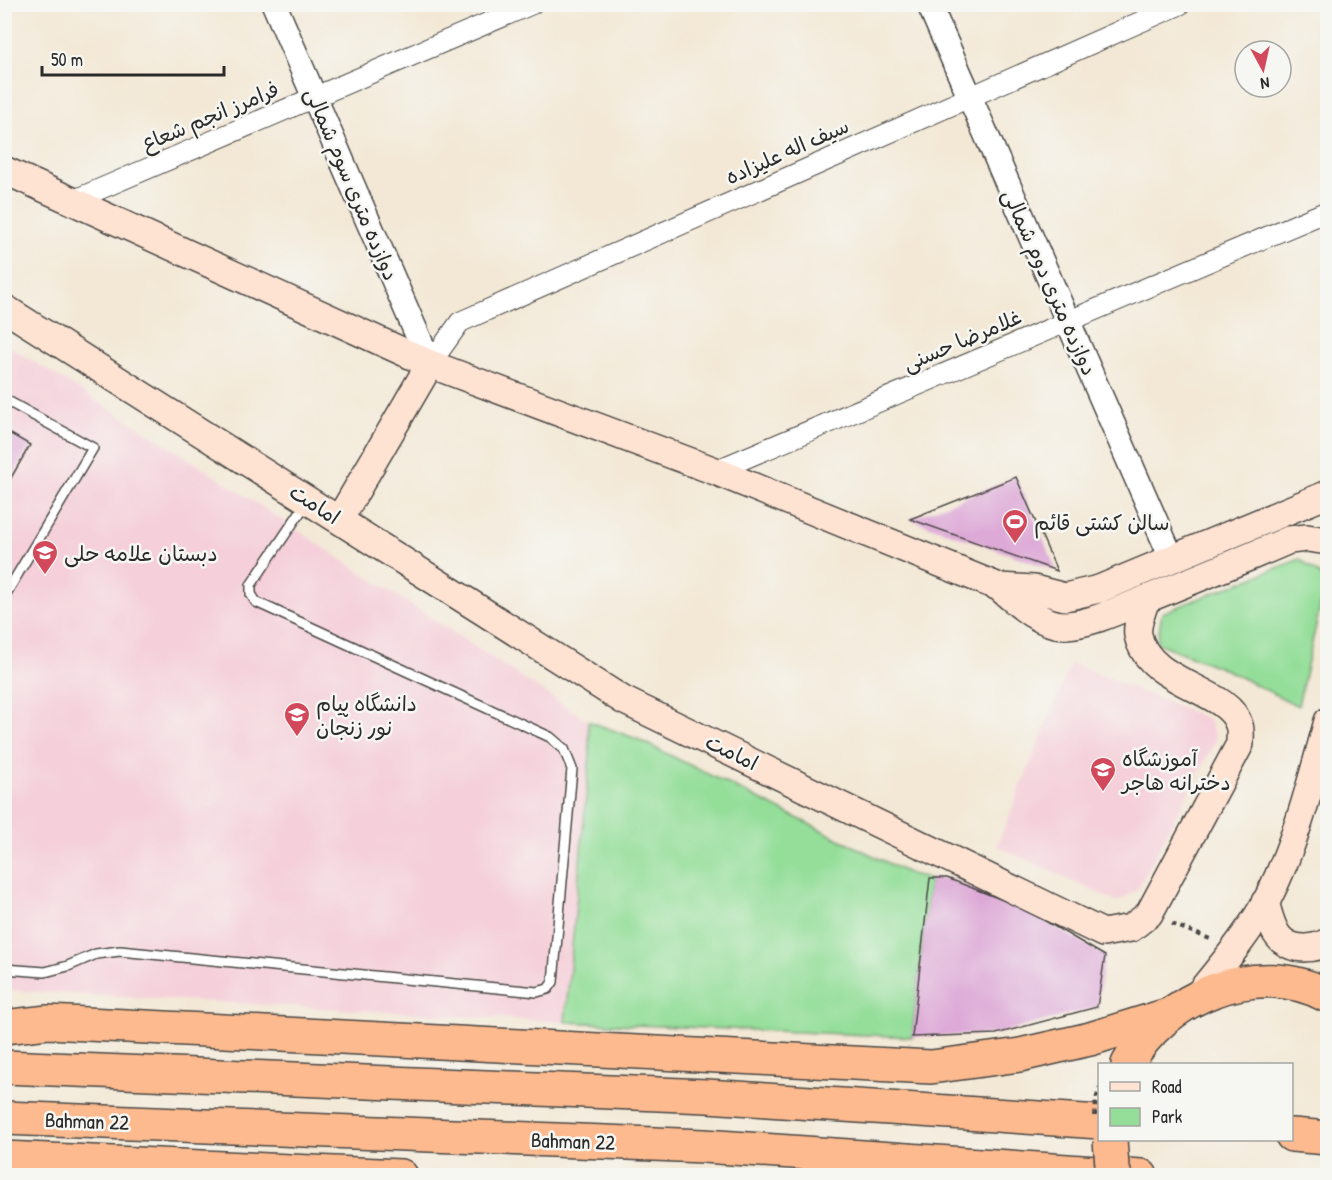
<svg xmlns="http://www.w3.org/2000/svg" width="1332" height="1180" font-family="'Patrick Hand','Playpen Sans Arabic',sans-serif">
  <style>
    .built { fill: #f5cfd9 }
    .green { fill: #94de9a; stroke: #608462; stroke-width: 1.5 }
    .building { fill: #dda9d7 }
    .lines { fill: none; stroke-linecap: round; stroke-linejoin: round }
    .service-casing { stroke: #494744; stroke-width: 12 }
    .minor-casing { stroke: #494744; stroke-width: 22 }
    .tertiary-casing { stroke: #494744; stroke-width: 27 }
    .secondary-casing { stroke: #494744; stroke-width: 30 }
    .trunk-casing { stroke: #494744; stroke-width: 36 }
    .path { stroke: #494744; stroke-width: 4; stroke-dasharray: 4.5 4.5; stroke-linecap: butt }
    .service { stroke: #fff; stroke-width: 9 }
    .minor { stroke: #fff; stroke-width: 20 }
    .tertiary { stroke: #fff; stroke-width: 24 }
    .secondary { stroke: #fee3d2; stroke-width: 27 }
    .trunk { stroke: #fcba8e; stroke-width: 33 }
    .trunk-bridge-casing { stroke: #494744; stroke-width: 36; stroke-linecap: butt }
    .path-bridge { stroke: #494744; stroke-width: 4; stroke-dasharray: 4.5 4.5; stroke-linecap: butt }
    .trunk-bridge { stroke: #fcba8e; stroke-width: 33 }
    .labels { text-anchor: middle; dominant-baseline: central; stroke-width: 5; stroke-linejoin: round; paint-order: stroke }
    .street-label { font-size: 21px; fill: #2b2b2b; stroke: #f6f6f2 }
    .poi-label { font-size: 21px; fill: #2b2b2b; stroke: #f6f6f2; text-anchor: start }
  </style>
  <rect width="100%" height="100%" fill="#f6f6f2"/>
  <filter id="ink" filterUnits="userSpaceOnUse"><feTurbulence type="fractalNoise" baseFrequency=".0167" numOctaves="2"/><feDisplacementMap in="SourceGraphic" scale="12" xChannelSelector="R" yChannelSelector="G"/><feConvolveMatrix kernelMatrix="1 2 1 2 8 2 1 2 1" color-interpolation-filters="sRGB"/></filter>
  <filter id="wash" filterUnits="userSpaceOnUse"><feTurbulence type="fractalNoise" baseFrequency=".008" numOctaves="4" result="noise"/><feDisplacementMap in="SourceGraphic" scale="24" xChannelSelector="R" yChannelSelector="G"/><feGaussianBlur stdDeviation="1.35" result="paint"/><feColorMatrix in="noise" values="0 0 0 0 0 0 0 0 0 0 0 0 0 0 0 0 0 1.4 0 .05"/><feComposite in="paint" operator="in"/></filter>
  <g filter="url(#wash)">
    <rect width="100%" height="100%" fill="#f3e8d5"/>
    <path class="built" d="M4,343L166,444L588,721L590,755L565,1022L5,990Z
      M1071,663L1209,719L1216,740L1137,890L1117,902L997,846Z"/>
    <path class="green" d="M1300,559L1326,580L1298,706L1226,670L1157,643L1162,613Z
      M588,721L637,739L910,874L930,878L912,1037L565,1022L590,755Z"/>
    <g id="blocks">
      <path class="building" d="M4,430L30,445L4,490Z
        M1016,477L1057,571L910,519Z
        M930,878H947L1023,908L1105,956L1097,1007L996,1034L912,1037Z"/>
    </g>
  </g>
  <g filter="url(#ink)">
    <use href="#blocks" fill-opacity="0" stroke="#494744" stroke-width="1.5"/>
    <g class="lines">
      <defs>
        <path id="service" d="M4,399L93,448L4,597
          M4,969L45,972L68,966L96,954L120,951L537,992L548,989L553,982L572,769L564,749L550,737L256,602L251,594V585L307,502"/>
        <path id="minor" d="M72,201L532,4
          M430,364L460,322L1181,4
          M715,471L1328,211"/>
        <path id="tertiary" d="M274,4L430,364
          M929,4L1172,559"/>
        <path id="secondary" d="M4,170L430,364L715,471L999,587L1034,589L1065,597L1099,589L1328,494
          M4,308L623,700L1103,933L1131,928L1149,914L1240,744C1240,738 1241,730 1239,725C1229,688 1148,685 1138,635C1136,625 1143,609 1146,599
          M339,520L430,364
          M999,587C1016,602 1041,626 1066,625C1091,624 1126,607 1149,598C1196,579 1243,560 1289,540L1307,538L1328,541
          M1265,902C1269,914 1272,933 1283,941C1295,951 1315,949 1328,942
          M1196,997C1221,966 1248,935 1267,900C1296,844 1311,782 1328,721"/>
        <path id="trunk" d="M4,1027L48,1022L931,1067L1020,1055L1090,1039L1168,1015
          M1128,1064C1162,997 1258,957 1328,996
          M4,1067L707,1096L1100,1122
          M4,1118L704,1146L1141,1176
          M1292,1135L1328,1138
          M4,1158L401,1176"/>
      </defs>
      <use href="#service" class="service-casing"/>
      <use href="#minor" class="minor-casing"/>
      <use href="#tertiary" class="tertiary-casing"/>
      <use href="#secondary" class="secondary-casing"/>
      <use href="#trunk" class="trunk-casing"/>
      <path class="path" d="M1172,924L1210,939"/>
      <use href="#service" class="service"/>
      <use href="#minor" class="minor"/>
      <use href="#tertiary" class="tertiary"/>
      <use href="#secondary" class="secondary"/>
      <use href="#trunk" class="trunk"/>
      <defs>
        <path id="trunk-bridge" d="M1110,1140L1112,1166L1115,1176"/>
      </defs>
      <use href="#trunk-bridge" class="trunk-bridge-casing"/>
      <path class="path-bridge" d="M1095,1116L1096,1099L1100,1088"/>
      <use href="#trunk-bridge" class="trunk-bridge"/>
    </g>
  </g>
  <defs>
    <symbol id="stadium-pin" viewBox="-11 -11 22 30"><path d="M0 17L-7.5 6A9.5 9.5 0 1 1 7.5 6Z" fill="#d1495b" stroke="#f6f6f2"/><path d="M0-5a6.5 5 0 1 0 0 10a6.5 5 0 1 0 0-10ZM-3.5-1.8h7v3.6h-7Z" fill="#fff"/></symbol>
    <symbol id="school-pin" viewBox="-11 -11 22 30"><path d="M0 17L-7.5 6A9.5 9.5 0 1 1 7.5 6Z" fill="#d1495b" stroke="#f6f6f2"/><path d="M0-5L7-2L0 1L-7-2ZM-4 1L0 2.5L4 1V4Q0 6-4 4Z" fill="#fff"/></symbol>
    <symbol id="university-pin" viewBox="-11 -11 22 30"><path d="M0 17L-7.5 6A9.5 9.5 0 1 1 7.5 6Z" fill="#d1495b" stroke="#f6f6f2"/><path d="M0-5L7-2L0 1L-7-2ZM-4 1L0 2.5L4 1V4Q0 6-4 4Z" fill="#fff"/></symbol>
  </defs>
  <g fill-rule="evenodd">
    <use href="#stadium-pin" x="1000" y="507" width="30" height="40"/>
    <use href="#school-pin" x="30" y="538" width="30" height="40"/>
    <use href="#university-pin" x="282" y="700" width="30" height="40"/>
    <use href="#school-pin" x="1088" y="755" width="30" height="40"/>
  </g>
  <g class="labels">
    <g class="street-label">
      <text transform="translate(210 116) rotate(-23)">فرامرز انجم شعاع</text>
      <text transform="translate(787 151) rotate(-24)">سیف اله علیزاده</text>
      <text transform="translate(352 184) rotate(67)">دوازده متری سوم شمالی</text>
      <text transform="translate(1050 282) rotate(66)">دوازده متری دوم شمالی</text>
      <text transform="translate(962 340) rotate(-23)">غلامرضا حسنی</text>
      <text transform="translate(315 504) rotate(33)">امامت</text>
      <text transform="translate(732 752) rotate(26)">امامت</text>
      <text transform="translate(87 1121) rotate(2)">Bahman 22</text>
      <text transform="translate(573 1141) rotate(2)">Bahman 22</text>
    </g>
    <g class="poi-label">
      <text x="1034" y="522">سالن کشتی قائم</text>
      <text x="64" y="553">دبستان علامه حلی</text>
      <text x="316" y="703">دانشگاه پیام<tspan x="316" dy="24">نور زنجان</tspan></text>
      <text x="1122" y="758">آموزشگاه<tspan x="1122" dy="24">دخترانه هاجر</tspan></text>
    </g>
  </g>
  <rect width="1332" height="1180" fill="none" stroke="#f6f6f2" stroke-width="24"/>
  <rect x="1098" y="1063" width="195" height="78" fill="#f6f6f2" stroke="#a5a5a2" stroke-width="1.5"/>
  <rect x="1110" y="1082" width="30" height="9" fill="#fee3d2" stroke="#a5a5a2" stroke-width="1.5"/>
  <text x="1152" y="1093" font-size="18" fill="#2b2b2b">Road</text>
  <rect x="1110" y="1108" width="30" height="18" fill="#94de9a" stroke="#a5a5a2" stroke-width="1.5"/>
  <text x="1152" y="1123" font-size="18" fill="#2b2b2b">Park</text>
  <g transform="translate(1263 69) rotate(172)"><circle r="28" fill="#f6f6f2" stroke="#a5a5a2" stroke-width="1.5"/>
  <path d="M0-4.5L10 22L0 15L-10 22Z" fill="#d1495b"/>
  <text y="-9" font-size="16" font-weight="bold" text-anchor="middle" fill="#2b2b2b">N</text>
  </g>
  <path d="M42 66v9h182v-9" fill="none" stroke="#2b2b2b" stroke-width="3"/>
  <text x="51" y="66" font-size="18" fill="#2b2b2b" stroke="#f6f6f2" stroke-width="4.5" paint-order="stroke">50 m</text>
</svg>
